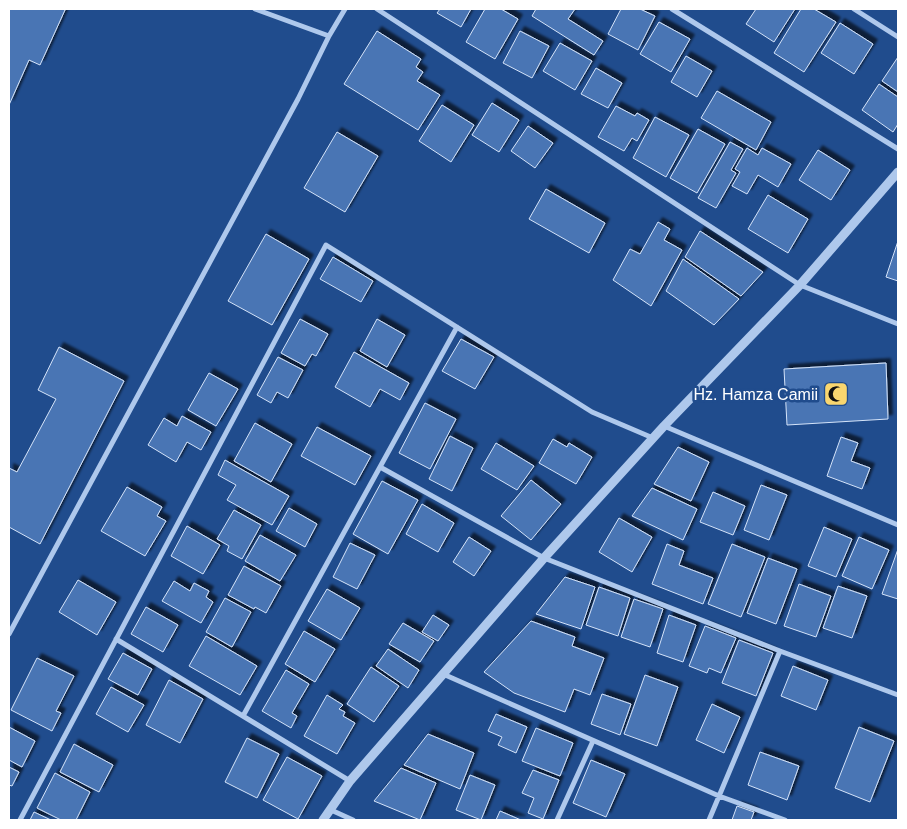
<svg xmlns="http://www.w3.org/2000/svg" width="907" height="829" font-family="Arial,sans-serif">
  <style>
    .building { fill: #4975b4; stroke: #d4e3f9; filter: url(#shadow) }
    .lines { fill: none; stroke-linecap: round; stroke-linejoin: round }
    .minor { stroke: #aec8ec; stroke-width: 5 }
    .tertiary { stroke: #aec8ec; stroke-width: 9 }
    .labels { text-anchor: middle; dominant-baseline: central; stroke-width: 5; stroke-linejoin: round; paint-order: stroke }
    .poi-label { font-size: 16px; fill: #fff; stroke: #204c8d; text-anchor: end }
  </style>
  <defs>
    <filter id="shadow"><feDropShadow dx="4.5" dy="-4.5" stdDeviation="1" flood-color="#0009"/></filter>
  </defs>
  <rect width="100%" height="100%" fill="#204c8d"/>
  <path class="building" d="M9,9H62L65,10L40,65L29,60L9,105Z
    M440,9H471L461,27L437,13Z
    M485,9H501L518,19L495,59L466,42Z
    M536,9H575L568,19L603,41L594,55L532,16Z
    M621,9H640L655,16L638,50L608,34Z
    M756,9H795L774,42L746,24Z
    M801,9H814L836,22L804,72L774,53Z
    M659,22L690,39L671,72L640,54Z
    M840,23L873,44L854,74L821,53Z
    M377,31L421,59L416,67L423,72L417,81L440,95L418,130L344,84Z
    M520,31L549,46L532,78L503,63Z
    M560,43L592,61L575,90L543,71Z
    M686,56L712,71L697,97L671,82Z
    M898,57V92L882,81Z
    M596,68L622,83L608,108L581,94Z
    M879,84L898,97V124L893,132L862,110Z
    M717,91L771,122L756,150L701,118Z
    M492,103L519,120L499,152L472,135Z
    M442,105L474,125L451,162L419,141Z
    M616,106L635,116L637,113L649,120L637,141L632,138L624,151L598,137Z
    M655,117L689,135L666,177L633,158Z
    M528,126L553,143L535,168L511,151Z
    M698,129L725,144L697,193L670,178Z
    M337,132L378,156L345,212L304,188Z
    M730,142L743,149L731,170L736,173L716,208L698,198Z
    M747,148L758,155L762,148L791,164L778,187L758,175L747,194L732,186L740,172L735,169Z
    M818,150L850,170L831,200L799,180Z
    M546,189L605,223L589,253L529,219Z
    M768,195L808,219L788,253L748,229Z
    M658,222L670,229L664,240L682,250L651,306L613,280L630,249L640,254Z
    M700,231L763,272L741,296L685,257Z
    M266,234L309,259L272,325L228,301Z
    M898,241V281L886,277Z
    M333,257L373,281L361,302L320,279Z
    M683,259L739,299L714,325L666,291Z
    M300,319L328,334L316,356L312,354L305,366L281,353Z
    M377,319L405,335L387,367L360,351Z
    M461,339L494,357L475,389L442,371Z
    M59,347L124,381L40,544L9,527V468L17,472L56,399L38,390Z
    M354,352L409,383L400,400L380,389L370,407L335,387Z
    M278,357L303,370L288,398L277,392L271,403L257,395Z
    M886,363L888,419L787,425L784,369Z
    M209,373L238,389L216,426L188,410Z
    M425,403L456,419L430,469L399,453Z
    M182,416L211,432L201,450L187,442L176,462L148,445L164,418L177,426Z
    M255,423L292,444L271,482L234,461Z
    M317,427L371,456L355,485L301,456Z
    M450,436L473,448L452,491L429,479Z
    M841,437L858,443L851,461L870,468L862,489L827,476Z
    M553,439L567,447L569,443L592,457L576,484L539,463Z
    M496,443L534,466L517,490L481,469Z
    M678,447L709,462L691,501L654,484Z
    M225,460L289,496L272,525L227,500L236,485L218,475Z
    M531,480L561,504L531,540L501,516Z
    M382,481L418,500L388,554L353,534Z
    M761,485L787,495L769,540L744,530Z
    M127,487L162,507L157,516L166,521L145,556L101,531Z
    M652,488L697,509L683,540L632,516Z
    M713,492L745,506L733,535L700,522Z
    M422,504L454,523L438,552L406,534Z
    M289,508L317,524L305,547L276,531Z
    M234,510L261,525L242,559L227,551L229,546L217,539Z
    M619,518L652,537L632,572L599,552Z
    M187,526L220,545L203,574L171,556Z
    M824,527L852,539L836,577L808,566Z
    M260,535L296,555L280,581L245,561Z
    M469,537L491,551L474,576L453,562Z
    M859,537L889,550L872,589L842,576Z
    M350,543L375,555L357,589L333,577Z
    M667,544L684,551L679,565L713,578L703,604L652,584Z
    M732,544L765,557L741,617L708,604Z
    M898,549V599L882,594Z
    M768,558L797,569L776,624L747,613Z
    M244,566L281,586L266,613L255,607L254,609L228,595Z
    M565,577L595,587L581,629L536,614Z
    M78,580L116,602L97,635L59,612Z
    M174,581L190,591L194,583L209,591L206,597L213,602L201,623L162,601Z
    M799,584L831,596L816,637L784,626Z
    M838,586L867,596L852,638L823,628Z
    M599,587L630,598L618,636L586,625Z
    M327,589L360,608L341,640L308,621Z
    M225,598L251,612L232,647L206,632Z
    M634,599L663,609L650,647L621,637Z
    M146,607L178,625L163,652L131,634Z
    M433,615L449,625L438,641L422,632Z
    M669,615L696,625L683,662L657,653Z
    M531,621L575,637L572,646L604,658L590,695L574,689L565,712L514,693L484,672Z
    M403,623L434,641L420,662L389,644Z
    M705,626L736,638L721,673L709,668L707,673L689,666Z
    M304,631L335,649L315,682L285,664Z
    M206,636L257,666L240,695L189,666Z
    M739,640L773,653L756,696L722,683Z
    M388,649L419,670L408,688L376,666Z
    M123,653L152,669L138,695L108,679Z
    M37,658L74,676L56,711L61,713L52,731L11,710Z
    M793,666L828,680L816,710L781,696Z
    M371,667L399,686L374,722L347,704Z
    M286,670L309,684L292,713L297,716L291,728L262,711Z
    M645,675L678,687L657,746L624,734Z
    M169,680L203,699L180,743L146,725Z
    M111,687L144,705L128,732L96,714Z
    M602,694L631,704L620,735L591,724Z
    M327,695L343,705L339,709L345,712L343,716L355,723L337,754L304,736Z
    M712,704L740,717L724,753L696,740Z
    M496,714L527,727L516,753L498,745L502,737L488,731Z
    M9,727L35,741L22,767L9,760Z
    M859,727L894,741L870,802L835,788Z
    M536,728L573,743L560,776L522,761Z
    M428,734L474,753L460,789L404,765Z
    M247,738L279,754L257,798L225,782Z
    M74,744L113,765L99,792L60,772Z
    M760,752L799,766L787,800L748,785Z
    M287,757L322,776L298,819L263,800Z
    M591,760L625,774L606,817L573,803Z
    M9,767L19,772L12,786L9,785Z
    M401,768L436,783L420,820L374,801Z
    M533,770L559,780L543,819L528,813L534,798L522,793Z
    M55,773L90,792L76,820H61L37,808Z
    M470,775L495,785L481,820L456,810Z
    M737,806L754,812L751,820H732Z
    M500,811L521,820H496Z
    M34,812L51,820H30Z"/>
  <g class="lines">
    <path class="minor" d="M255,9L329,36
      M377,9L800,285L898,324
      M672,9L898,149
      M854,9L898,37
      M664,426L898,525
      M380,467L544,558L780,651L898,695
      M9,634L298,99L329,36L345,9
      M116,639L350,781
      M443,674L719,796L785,820
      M243,716L457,327
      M331,810L353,820
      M20,820L326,245L592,412L653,438
      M557,820L593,741
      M709,820L780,651"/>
    <path class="tertiary" d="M323,820L350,781L544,558L664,426L800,285L898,172"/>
  </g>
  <defs>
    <symbol id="mosque-square" viewBox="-11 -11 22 22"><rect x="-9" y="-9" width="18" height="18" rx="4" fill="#f9d66f" stroke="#204c8d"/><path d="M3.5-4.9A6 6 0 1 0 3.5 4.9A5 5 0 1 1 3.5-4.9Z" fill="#111"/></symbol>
  </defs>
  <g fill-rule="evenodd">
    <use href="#mosque-square" x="822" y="380" width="28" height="28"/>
  </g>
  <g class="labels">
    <g class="poi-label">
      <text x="818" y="394">Hz. Hamza Camii</text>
    </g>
  </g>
  <rect width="907" height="829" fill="none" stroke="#ffffff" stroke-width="20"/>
</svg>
